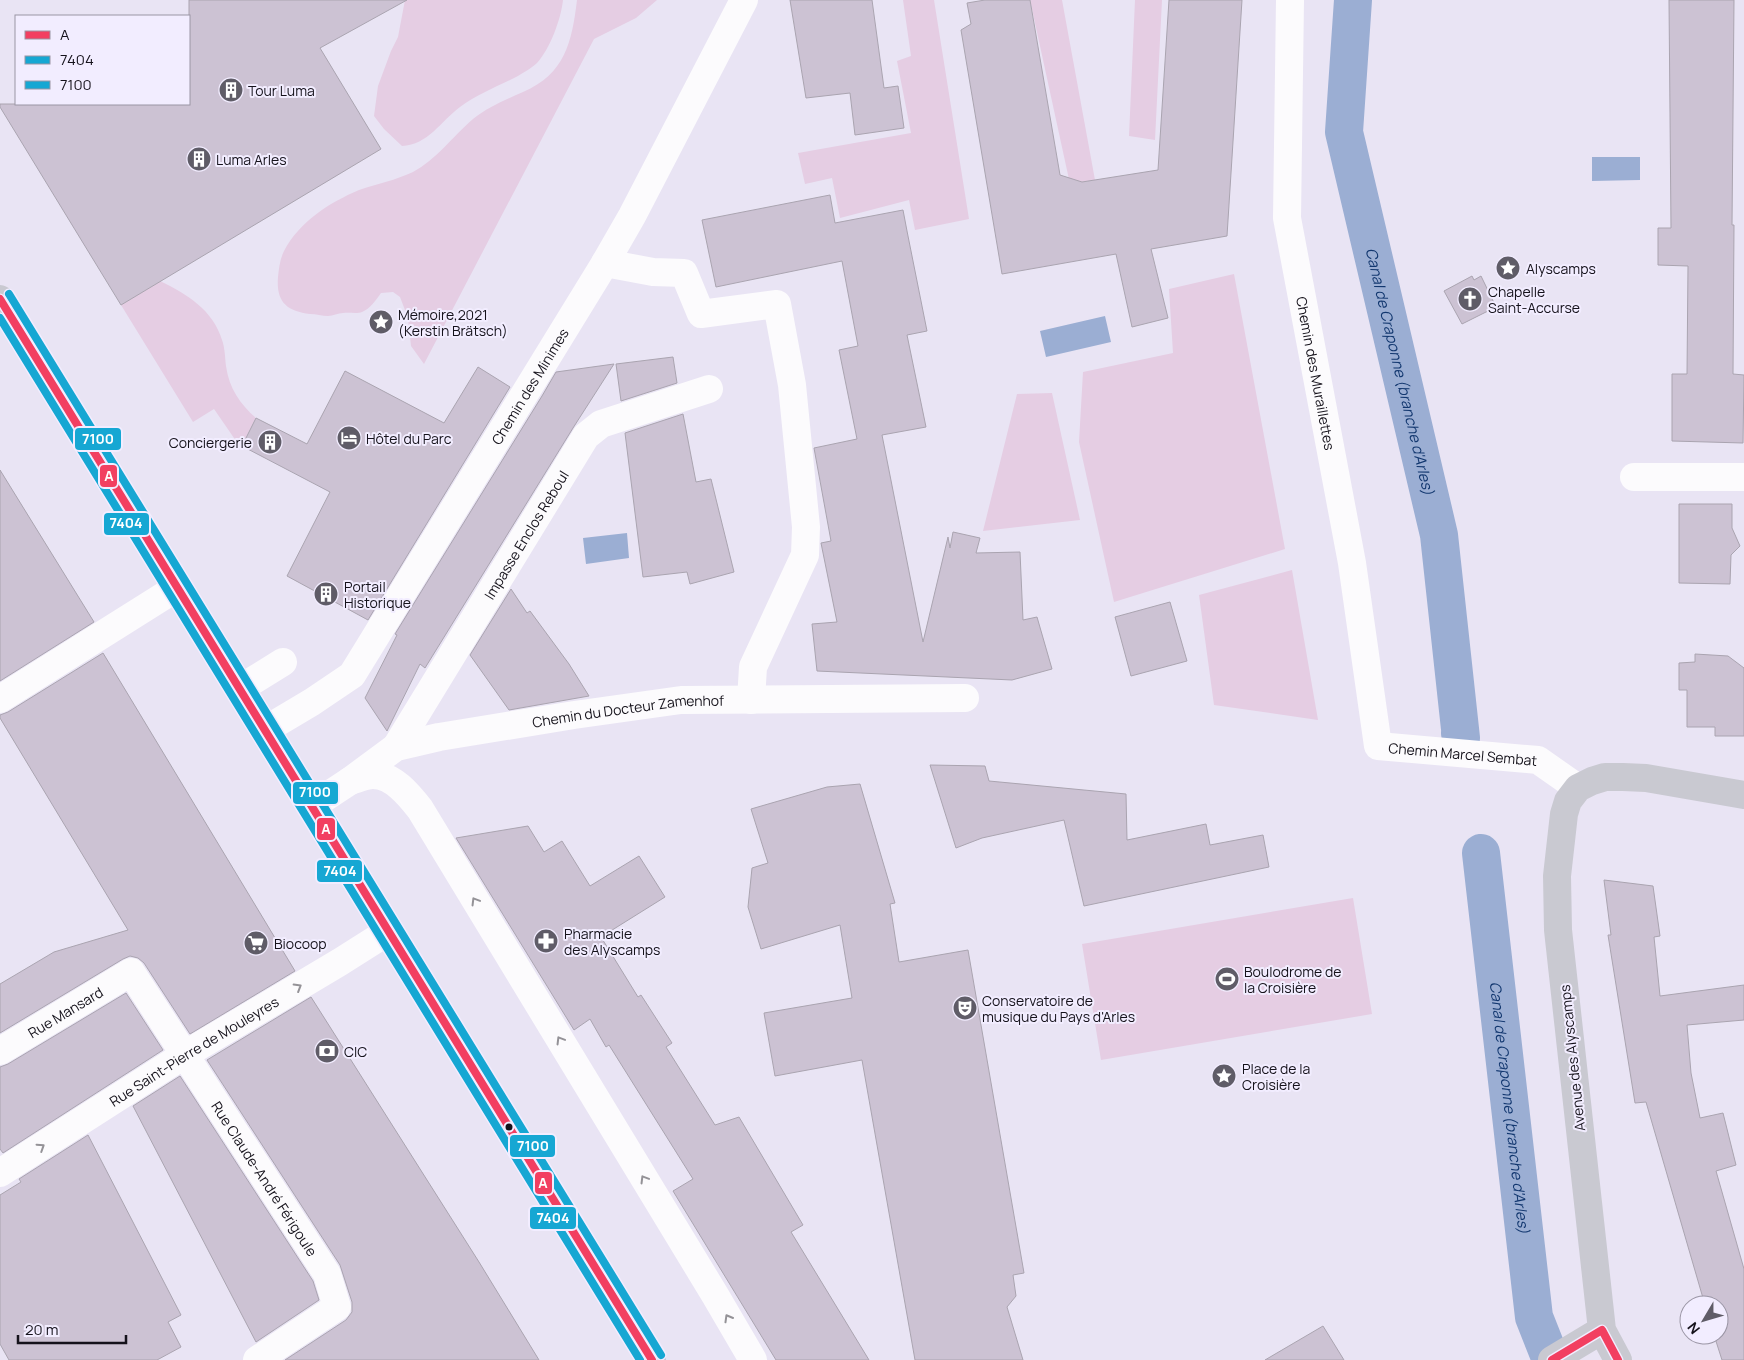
<svg xmlns="http://www.w3.org/2000/svg" width="1744" height="1360" font-family="Manrope,sans-serif">
  <style>
    .green { fill: #e5cde3 }
    .water { fill: #9baed3 }
    .lines { fill: none; stroke-linecap: round; stroke-linejoin: round }
    .canal { stroke: #9baed3; stroke-width: 38 }
    .building { fill: #ccc2d3; stroke: #aaa4b0 }
    .minor { stroke: #fcfbfd; stroke-width: 28 }
    .major { stroke: #c9c9d1; stroke-width: 28 }
    .bus-1-casing { stroke: #f2edff; stroke-width: 11 }
    .bus-2-casing { stroke: #f2edff; stroke-width: 11 }
    .bus-3-casing { stroke: #f2edff; stroke-width: 11 }
    .bus-1 { stroke: #f23f61; stroke-width: 8 }
    .bus-2 { stroke: #16a7d3; stroke-width: 8 }
    .bus-3 { stroke: #16a7d3; stroke-width: 8 }
    .oneway { stroke: #949297 }
    .bus-dot { fill: #15121b; stroke: #f2edff; stroke-width: 2 }
    .labels { text-anchor: middle; dominant-baseline: central; stroke-width: 4; stroke-linejoin: round; paint-order: stroke }
    .poi-label { font-size: 14px; fill: #15121b; stroke: #f2edff; text-anchor: start }
    .street-label { font-size: 14px; fill: #15121b; stroke: #f2edff }
    .water-label { font-size: 15px; font-style: italic; fill: #12376f; stroke: #f2edff }
    .line-badge { stroke: #f2edff; stroke-width: 2 }
    .badge-label { font-size: 14px; text-anchor: middle; font-weight: bold; fill: #fff }
  </style>
  <rect width="100%" height="100%" fill="#e9e4f4"/>
  <path class="green" d="M405,0H563C561,19 550,49 537,63C532,68 524,72 518,76C499,86 477,94 460,107C441,121 428,145 402,146L384,129L374,116L378,86L391,51L398,37Z
    M577,0H657L636,18L594,39L424,364L411,346L408,318L400,297L393,292L381,293C376,300 370,309 362,312C357,314 349,312 343,313C338,313 333,316 328,316C322,316 316,314 310,314C286,311 276,301 278,277C279,268 280,259 284,251C300,221 329,203 359,190C377,184 396,180 413,172C436,160 453,136 473,119C488,107 505,100 523,92C565,74 572,42 577,0Z
    M903,0H934L969,219L915,230L909,200L840,218L832,178L805,184L798,153L911,133L897,61L911,56Z
    M1030,0H1062L1095,180L1070,184Z
    M1135,0H1162L1155,140L1129,136Z
    M1234,274L1285,549L1114,602L1079,442L1083,372L1173,353L1169,289Z
    M160,281C187,294 213,310 222,340C225,348 225,358 226,366C229,388 240,404 256,418L242,446L234,438L214,409L193,422L121,305Z
    M1052,393L1080,520L983,531L1017,394Z
    M1292,570L1318,720L1214,705L1199,595Z
    M1353,898L1372,1014L1101,1060L1082,944Z"/>
  <path class="water" d="M1592,157H1640V180L1592,181Z
    M1105,316L1111,342L1046,357L1040,331Z
    M627,533L629,558L586,564L583,538Z"/>
  <g class="lines">
    <g class="canal">
      <path id="s1" d="M1353,0L1344,132L1439,535L1461,738L1460,733"/>
      <path id="s2" d="M1481,853L1534,1317L1551,1360"/>
    </g>
  </g>
  <path class="building" d="M189,0H407L320,48L381,149L121,305L0,107V104H189Z
    M790,0H872L884,88L898,86L904,128L855,135L850,93L806,98Z
    M985,0H1030L1060,175L1082,182L1158,170L1169,0H1242L1227,236L1151,249L1168,318L1132,327L1116,254L1002,274L961,30L971,24L967,3Z
    M1669,0H1734L1732,225H1734L1733,374L1744,375L1743,443L1672,441V374H1687L1688,266L1658,265V228H1671Z
    M830,195L835,223L903,210L907,231L927,331L907,335L926,427L882,435L923,642L948,537L950,548L953,532L980,538L976,553L1020,552L1023,620L1037,617L1052,669L1012,680L817,671L812,624L837,622L821,543L831,541L814,448L857,439L839,350L858,346L842,261L716,287L702,220Z
    M1472,276L1474,280L1481,276L1496,307L1462,324L1444,291Z
    M673,357L677,383L621,401L616,364Z
    M614,364L573,428L425,668L420,664L387,731L365,698L397,635L395,634L542,396L556,372Z
    M478,367L510,387L368,620L287,576L330,492L242,446L256,418L307,444L345,371L444,423Z
    M683,414L696,482L711,479L734,572L690,584L687,572L643,577L625,433Z
    M0,470L94,622L0,681Z
    M1679,504H1732V528L1740,546L1731,555L1730,584L1679,583Z
    M511,589L527,613L530,611L569,664L589,696L509,710L470,655Z
    M1170,602L1187,661L1131,676L1115,617Z
    M103,653L295,971L190,1034L144,963L138,958L130,956L123,959L0,1033V984L54,952L128,930L0,718V715L8,712Z
    M1695,654L1728,656L1744,668V736H1715V727H1687V690H1679V663L1695,662Z
    M930,765L985,766L989,781L1126,794L1127,840L1206,824L1210,845L1263,835L1269,867L1084,906L1064,820L982,838L956,848Z
    M860,784L895,903L890,904L899,962L968,950L1024,1273L1013,1275L1016,1296L1007,1307L1023,1360H915L862,1060L775,1076L764,1013L852,998L840,925L761,949L748,907L752,868L768,863L751,809L827,787Z
    M528,826L544,852L562,841L590,886L639,856L665,897L601,937L638,997L641,995L672,1043L666,1047L715,1125L739,1117L803,1225L791,1232L869,1360H776L673,1191L693,1179L609,1045L606,1047L590,1019L574,1030L456,838Z
    M1604,880L1653,886L1660,936L1654,937L1660,996L1744,985V1020L1687,1025L1691,1073L1700,1118L1723,1113L1736,1165L1716,1171L1744,1269V1360H1722L1714,1335H1719V1305H1705L1646,1102L1635,1103L1608,935H1611Z
    M126,993L163,1050L3,1153L0,1149V1067L8,1064Z
    M311,997L479,1262L539,1360H285L346,1320L352,1312V1302L340,1265L207,1060Z
    M180,1076L313,1281L319,1300L256,1342L133,1106Z
    M88,1135L181,1315L168,1322L181,1347L157,1360H9L0,1344V1195L21,1182L19,1179Z
    M1323,1326L1344,1360H1265Z"/>
  <g class="lines">
    <g class="minor">
      <path id="s3" d="M1290,0L1287,218L1352,563L1378,746L1538,760L1578,788"/>
      <path d="M605,263L653,272L684,273L701,314L777,304L792,385L806,527L805,555L753,667L751,700"/>
      <path d="M1634,477H1744"/>
      <path d="M241,688L283,662"/>
      <path d="M0,699L178,587"/>
      <path id="s4" d="M265,730L312,702L352,675L605,263L632,216L744,0"/>
      <path id="s5" d="M396,747L586,436L601,424L709,389"/>
      <path d="M350,781C357,779 366,775 373,775C393,775 409,795 420,809L715,1295L753,1360"/>
      <path id="s6" d="M312,806L350,781L396,747L439,737L574,715L681,700L965,698"/>
      <path id="s7" d="M0,1051L131,972L327,1274L337,1307L257,1360"/>
      <path id="s8" d="M0,1173L184,1055L340,962L389,931"/>
    </g>
    <path class="major" d="M0,299L652,1360
      M1552,1360L1602,1330
      M1618,1360L1602,1330L1558,930L1557,876L1564,814L1568,801L1578,788L1592,781L1605,777H1623L1646,778L1744,795"/>
    <defs>
      <path id="bus-1" d="M0,299L652,1360
        M1552,1360L1602,1330L1618,1360"/>
      <path id="bus-2" d="M0,318L640,1360"/>
      <path id="bus-3" d="M9,294L661,1355"/>
    </defs>
    <use href="#bus-1" class="bus-1-casing"/>
    <use href="#bus-2" class="bus-2-casing"/>
    <use href="#bus-3" class="bus-3-casing"/>
    <use href="#bus-1" class="bus-1"/>
    <use href="#bus-2" class="bus-2"/>
    <use href="#bus-3" class="bus-3"/>
  </g>
  <defs><path id="oneway-chevron" d="M-2-3.5L2.5 0L-2 3.5" fill="none" stroke-width="1.6" stroke-linecap="round" stroke-linejoin="round" transform="scale(1.25)"/></defs>
  <g class="oneway">
    <use href="#oneway-chevron" transform="translate(475 901) rotate(-121)"/>
    <use href="#oneway-chevron" transform="translate(298 987) rotate(-31)"/>
    <use href="#oneway-chevron" transform="translate(560 1040) rotate(-121)"/>
    <use href="#oneway-chevron" transform="translate(41 1147) rotate(-33)"/>
    <use href="#oneway-chevron" transform="translate(644 1179) rotate(-121)"/>
    <use href="#oneway-chevron" transform="translate(728 1318) rotate(-120)"/>
  </g>
  <defs>
    <symbol id="building-disc" viewBox="-11 -11 22 22"><circle r="9.5" fill="#5f5c67" stroke="#f2edff"/><path d="M-4-6H4V6H1V3H-1V6H-4ZM-2.5-4.3h1.7v1.8h-1.7ZM.8-4.3h1.7v1.8H.8ZM-2.5-1h1.7V.8h-1.7ZM.8-1h1.7V.8H.8Z" fill="#fff"/></symbol>
    <symbol id="sight-disc" viewBox="-11 -11 22 22"><circle r="9.5" fill="#5f5c67" stroke="#f2edff"/><path d="M0-6L1.8-2.2L6-1.7L2.9 1.2L3.7 5.4L0 3.3L-3.7 5.4L-2.9 1.2L-6-1.7L-1.8-2.2Z" fill="#fff"/></symbol>
    <symbol id="church-disc" viewBox="-11 -11 22 22"><circle r="9.5" fill="#5f5c67" stroke="#f2edff"/><path d="M-1.2-6h2.4v3.5h3.3v2.4h-3.3V6h-2.4V-.1h-3.3v-2.4h3.3Z" fill="#fff"/></symbol>
    <symbol id="hotel-disc" viewBox="-11 -11 22 22"><circle r="9.5" fill="#5f5c67" stroke="#f2edff"/><path d="M-6-4.5h1.5V1H6V5H4.5V3h-9V5H-6ZM-4 0a1.8 1.8 0 1 1 3.6 0ZM.5 0V-2.5h3Q6-2.5 6 0Z" fill="#fff"/></symbol>
    <symbol id="pharmacy-disc" viewBox="-11 -11 22 22"><circle r="9.5" fill="#5f5c67" stroke="#f2edff"/><path d="M-2-6h4v4h4v4h-4v4h-4v-4h-4v-4h4Z" fill="#fff"/></symbol>
    <symbol id="supermarket-disc" viewBox="-11 -11 22 22"><circle r="9.5" fill="#5f5c67" stroke="#f2edff"/><path d="M-6-5.5h2.5l.6 2H6L4.5 2H-2.5L-4.4-4H-6ZM-1.5 3.2a1.3 1.3 0 1 0 .1 0ZM3 3.2a1.3 1.3 0 1 0 .1 0Z" fill="#fff"/></symbol>
    <symbol id="stadium-disc" viewBox="-11 -11 22 22"><circle r="9.5" fill="#5f5c67" stroke="#f2edff"/><path d="M0-5a6.5 5 0 1 0 0 10a6.5 5 0 1 0 0-10ZM-3.5-1.8h7v3.6h-7Z" fill="#fff"/></symbol>
    <symbol id="theatre-disc" viewBox="-11 -11 22 22"><circle r="9.5" fill="#5f5c67" stroke="#f2edff"/><path d="M-5-5.5Q0-4 5-5.5V0Q5 5 0 6Q-5 5-5 0ZM-3.3-2.5H-1v1.5H-3.3ZM1-2.5H3.3v1.5H1ZM-2.8 1Q0 5.5 2.8 1Z" fill="#fff"/></symbol>
    <symbol id="bank-disc" viewBox="-11 -11 22 22"><circle r="9.5" fill="#5f5c67" stroke="#f2edff"/><path d="M-6-4H6V4H-6ZM0-2.3a2.3 2.3 0 1 0 0 4.6a2.3 2.3 0 1 0 0-4.6Z" fill="#fff"/></symbol>
  </defs>
  <g fill-rule="evenodd">
    <use href="#building-disc" x="217" y="76" width="28" height="28"/>
    <use href="#building-disc" x="185" y="145" width="28" height="28"/>
    <use href="#sight-disc" x="1494" y="254" width="28" height="28"/>
    <use href="#church-disc" x="1456" y="285" width="28" height="28"/>
    <use href="#sight-disc" x="367" y="308" width="28" height="28"/>
    <use href="#hotel-disc" x="335" y="424" width="28" height="28"/>
    <use href="#building-disc" x="256" y="428" width="28" height="28"/>
    <use href="#building-disc" x="312" y="580" width="28" height="28"/>
    <use href="#pharmacy-disc" x="532" y="927" width="28" height="28"/>
    <use href="#supermarket-disc" x="242" y="929" width="28" height="28"/>
    <use href="#stadium-disc" x="1213" y="965" width="28" height="28"/>
    <use href="#theatre-disc" x="951" y="994" width="28" height="28"/>
    <use href="#bank-disc" x="313" y="1037" width="28" height="28"/>
    <use href="#sight-disc" x="1210" y="1062" width="28" height="28"/>
  </g>
  <circle class="bus-dot" cx="509" cy="1127" r="4.5"/>
  <g class="labels">
    <g class="poi-label">
      <text x="248" y="90">Tour Luma</text>
      <text x="216" y="159">Luma Arles</text>
      <text x="1526" y="268">Alyscamps</text>
      <text x="1488" y="291">Chapelle<tspan x="1488" dy="16">Saint-Accurse</tspan></text>
      <text x="398" y="314">Mémoire,2021<tspan x="398" dy="16">(Kerstin Brätsch)</tspan></text>
      <text x="366" y="438">Hôtel du Parc</text>
      <text x="252" y="442" text-anchor="end">Conciergerie</text>
      <text x="344" y="586">Portail<tspan x="344" dy="16">Historique</tspan></text>
      <text x="564" y="933">Pharmacie<tspan x="564" dy="16">des Alyscamps</tspan></text>
      <text x="274" y="943">Biocoop</text>
      <text x="1244" y="971">Boulodrome de<tspan x="1244" dy="16">la Croisière</tspan></text>
      <text x="982" y="1000">Conservatoire de<tspan x="982" dy="16">musique du Pays d'Arles</tspan></text>
      <text x="344" y="1051">CIC</text>
      <text x="1242" y="1068">Place de la<tspan x="1242" dy="16">Croisière</tspan></text>
    </g>
    <g class="street-label">
      <text stroke="none"><textPath href="#s3" startOffset="376">Chemin des Muraillettes</textPath></text>
      <text stroke="none"><textPath href="#s4" startOffset="442">Chemin des Minimes</textPath></text>
      <text stroke="none"><textPath href="#s5" startOffset="249">Impasse Enclos Reboul</textPath></text>
      <text stroke="none"><textPath href="#s6" startOffset="338">Chemin du Docteur Zamenhof</textPath></text>
      <text stroke="none"><textPath href="#s3" startOffset="839">Chemin Marcel Sembat</textPath></text>
      <text stroke="none"><textPath href="#s7" startOffset="76">Rue Mansard</textPath></text>
      <text stroke="none"><textPath href="#s8" startOffset="229">Rue Saint-Pierre de Mouleyres</textPath></text>
      <text transform="translate(1572 1058) rotate(-96)">Avenue des Alyscamps</text>
      <text stroke="none"><textPath href="#s7" startOffset="399">Rue Claude-André Férigoule</textPath></text>
    </g>
    <g class="water-label">
      <text stroke="none"><textPath href="#s1" startOffset="378">Canal de Craponne (branche d'Arles)</textPath></text>
      <text stroke="none"><textPath href="#s2" startOffset="256">Canal de Craponne (branche d'Arles)</textPath></text>
    </g>
  </g>
  <g class="line-badge">
    <rect x="74" y="427" width="48" height="24" rx="5" fill="#16a7d3"/>
    <rect x="99" y="464" width="19" height="24" rx="5" fill="#f23f61"/>
    <rect x="103" y="512" width="47" height="24" rx="5" fill="#16a7d3"/>
    <rect x="292" y="781" width="47" height="24" rx="5" fill="#16a7d3"/>
    <rect x="316" y="817" width="20" height="24" rx="5" fill="#f23f61"/>
    <rect x="316" y="859" width="47" height="24" rx="5" fill="#16a7d3"/>
    <rect x="509" y="1134" width="47" height="24" rx="5" fill="#16a7d3"/>
    <rect x="534" y="1171" width="19" height="24" rx="5" fill="#f23f61"/>
    <rect x="529" y="1206" width="48" height="24" rx="5" fill="#16a7d3"/>
  </g>
  <g class="badge-label">
    <text x="98" y="444">7100</text>
    <text x="109" y="481">A</text>
    <text x="126" y="528">7404</text>
    <text x="315" y="797">7100</text>
    <text x="326" y="834">A</text>
    <text x="340" y="876">7404</text>
    <text x="533" y="1151">7100</text>
    <text x="543" y="1188">A</text>
    <text x="553" y="1223">7404</text>
  </g>
  <rect x="15" y="15" width="175" height="90" fill="#f2edff" stroke="#9a95a4"/>
  <rect x="25" y="31" width="25" height="8" fill="#f23f61" stroke="#9a95a4"/>
  <text x="60" y="40" font-size="15" fill="#15121b">A</text>
  <rect x="25" y="56" width="25" height="8" fill="#16a7d3" stroke="#9a95a4"/>
  <text x="60" y="65" font-size="15" fill="#15121b">7404</text>
  <rect x="25" y="81" width="25" height="8" fill="#16a7d3" stroke="#9a95a4"/>
  <text x="60" y="90" font-size="15" fill="#15121b">7100</text>
  <g transform="translate(1704 1320) rotate(232)"><circle r="24" fill="#f2edff" stroke="#9a95a4"/>
  <path d="M0-4L9 19L0 12L-9 19Z" fill="#5f5c67"/>
  <text y="-8" font-size="14" font-weight="bold" text-anchor="middle" fill="#15121b">N</text>
  </g>
  <path d="M18 1335v8h108v-8" fill="none" stroke="#15121b" stroke-width="2.5"/>
  <text x="25" y="1335" font-size="15" fill="#15121b" stroke="#f2edff" stroke-width="4" paint-order="stroke">20 m</text>
</svg>
